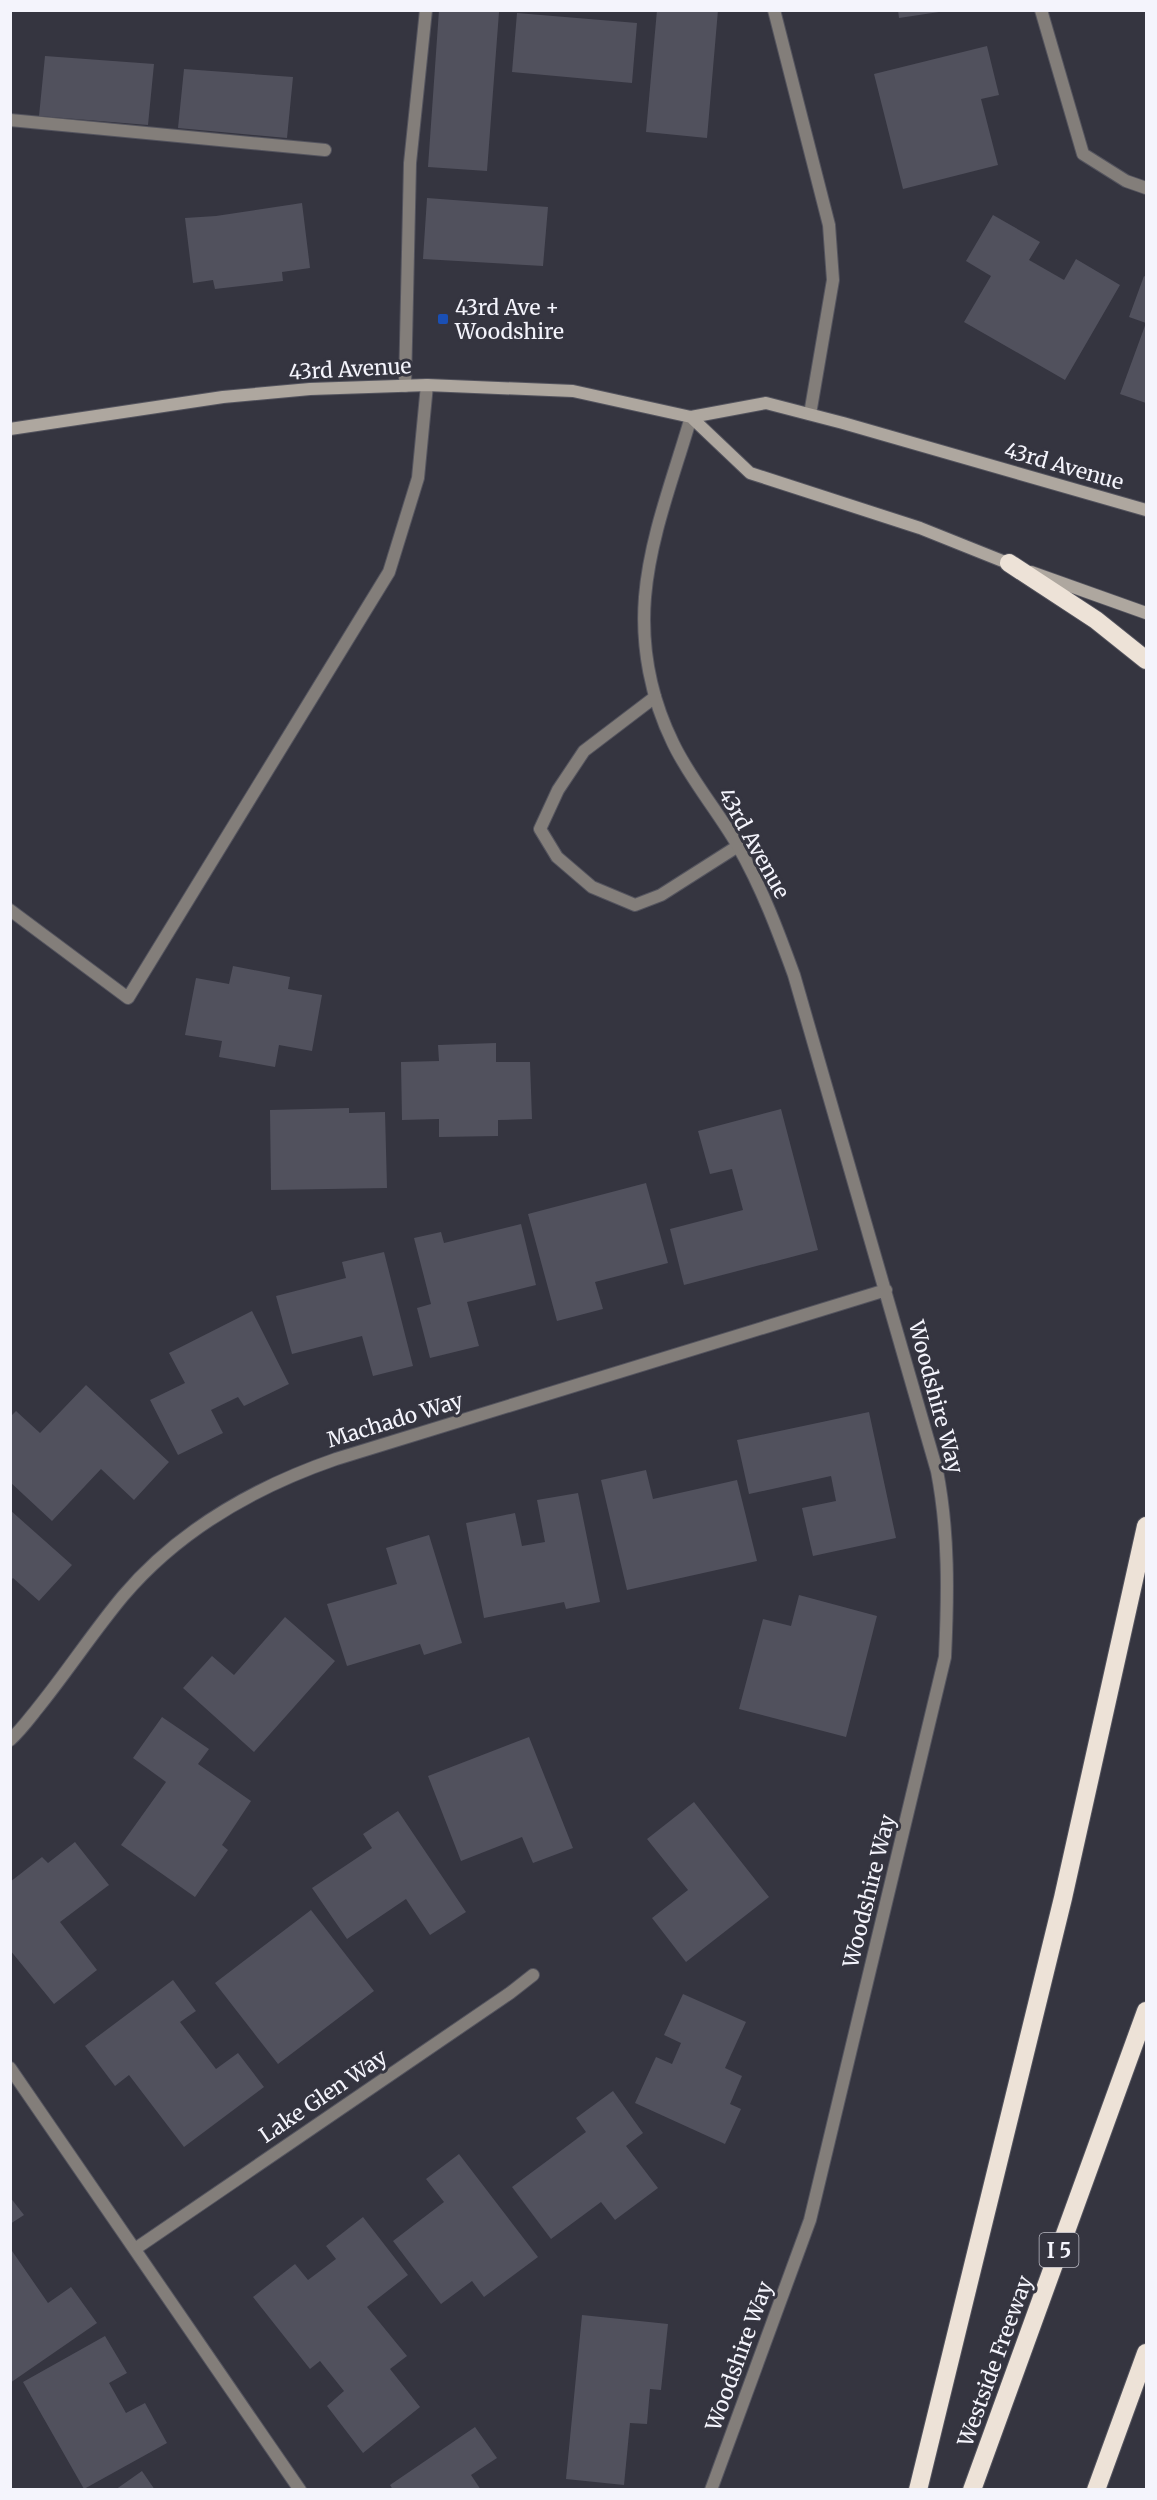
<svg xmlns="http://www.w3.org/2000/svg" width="1157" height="2500" font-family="Merriweather,serif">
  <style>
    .building { fill: #51515d }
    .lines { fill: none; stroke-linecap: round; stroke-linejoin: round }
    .lane-casing { stroke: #54545e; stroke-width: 14 }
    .street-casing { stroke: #54545e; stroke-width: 14 }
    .secondary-casing { stroke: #54545e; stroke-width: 14 }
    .highway-casing { stroke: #54545e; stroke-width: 20 }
    .lane { stroke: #837e7a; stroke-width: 12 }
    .street { stroke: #837e7a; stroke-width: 12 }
    .secondary { stroke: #aea79f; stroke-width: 12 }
    .highway { stroke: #ede2d7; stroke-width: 18 }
    .transit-dot { fill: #1a4fb4; stroke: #353540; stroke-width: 2 }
    .labels { text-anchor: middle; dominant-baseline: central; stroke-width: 6; stroke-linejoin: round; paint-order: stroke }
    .shield { fill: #353540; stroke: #bbbbc4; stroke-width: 1.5 }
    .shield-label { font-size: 20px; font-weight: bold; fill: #f4f4fc }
    .poi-label { font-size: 21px; fill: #f4f4fc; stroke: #353540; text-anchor: start }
    .street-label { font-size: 21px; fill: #f4f4fc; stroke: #353540 }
  </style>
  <rect width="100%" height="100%" fill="#353540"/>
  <path class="building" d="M439,10L499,12L487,171L428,167Z
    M657,10H718L707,138L646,132Z
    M898,10H939V12L899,18Z
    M517,13L637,23L632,83L512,72Z
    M987,46L999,95L981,99L998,165L903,189L874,74Z
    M45,56L154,64L148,125L39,116Z
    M184,69L293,77L287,138L178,128Z
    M427,198L548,207L543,266L423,259Z
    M302,203L310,268L282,272L283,281L215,289L213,280L193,283L185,218L216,216Z
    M993,215L1040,242L1029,260L1064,280L1076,259L1120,285L1065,380L964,322L991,276L966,261Z
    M1144,276L1146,277V403L1120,394L1146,323L1129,317Z
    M233,966L290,977L288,989L322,995L312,1051L279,1045L275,1067L219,1057L222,1041L185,1035L196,978L229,984Z
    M496,1043V1062H530L532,1119L498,1120V1136L439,1137V1119L402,1120L401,1062L439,1061L438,1045Z
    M349,1108V1113L385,1112L387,1188L271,1190L270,1110Z
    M781,1109L818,1250L684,1285L670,1229L743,1210L732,1169L710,1174L698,1131Z
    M646,1183L668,1263L595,1282L603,1309L557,1321L528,1214Z
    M521,1224L536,1285L467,1302L479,1346L430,1358L417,1308L431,1304L414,1238L441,1232L444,1243Z
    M384,1252L413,1366L373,1376L362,1336L292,1354L276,1296L346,1278L342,1262Z
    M252,1311L289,1384L244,1406L238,1397L211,1410L223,1433L178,1455L150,1400L185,1383L169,1353Z
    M86,1385L169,1462L134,1500L101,1469L52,1521L10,1482V1417L16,1411L40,1433Z
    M869,1412L896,1538L813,1556L802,1508L836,1501L831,1476L749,1494L737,1440Z
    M646,1470L653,1499L737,1480L757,1561L627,1590L601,1480Z
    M578,1493L600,1602L566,1609L564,1602L484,1618L466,1523L515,1513L522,1546L545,1542L537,1500Z
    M10,1510L72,1565L39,1601L13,1578L10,1581Z
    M429,1535L462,1643L424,1655L420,1644L347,1666L327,1604L397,1584L386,1548Z
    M799,1595L877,1616L846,1737L739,1709L763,1619L791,1626Z
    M285,1617L335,1661L254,1752L183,1688L212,1656L234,1675Z
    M162,1717L209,1749L198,1764L251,1801L222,1845L228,1850L195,1897L121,1845L166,1782L133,1758Z
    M529,1737L573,1848L533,1863L522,1837L461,1861L428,1776Z
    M694,1802L769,1897L686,1962L652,1918L688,1890L647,1839Z
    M398,1811L466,1912L430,1935L406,1899L347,1939L312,1888L372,1848L363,1834Z
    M75,1842L109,1885L60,1922L97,1970L54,2004L10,1950V1882L42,1857L48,1863Z
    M311,1910L374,1991L278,2064L215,1983Z
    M173,1980L196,2011L180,2022L216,2069L238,2053L264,2087L184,2147L129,2075L115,2086L85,2046Z
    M683,1994L746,2022L725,2068L742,2076L730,2104L741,2109L725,2144L635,2103L656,2057L672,2064L681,2043L664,2035Z
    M613,2091L643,2133L626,2146L658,2188L615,2220L601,2202L551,2239L512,2187L586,2132L576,2118Z
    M459,2154L538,2257L484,2297L472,2281L441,2304L393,2241L444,2202L426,2179Z
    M10,2197L24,2215L10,2224Z
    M363,2217L408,2275L367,2307L407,2356L390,2369L420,2407L363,2453L327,2406L344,2391L320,2361L310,2369L253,2297L295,2264L308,2280L336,2259L326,2246Z
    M10,2248L48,2303L71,2287L97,2323L10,2383Z
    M582,2315L668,2324L661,2390L650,2389L647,2424L630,2423L624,2485L566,2479Z
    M105,2336L127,2373L109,2383L126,2413L145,2403L167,2443L84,2489L23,2382Z
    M475,2427L497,2458L471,2475L481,2490H393L390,2485Z
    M142,2471L155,2490H115Z"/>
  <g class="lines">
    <defs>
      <path id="lane" d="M774,10L829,225L833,280L810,414
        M10,120L325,150
        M405,386L410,163L426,10
        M655,697L584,751L558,790L540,829L557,857L592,887L635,905L661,895L738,846
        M10,910L128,998L389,572L418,478L427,385"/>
      <path id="street" d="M1041,10L1083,154L1126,181L1146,188
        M691,417C674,476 650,536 645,597C641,647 651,698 673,743C690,779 718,811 738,846C762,888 778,931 794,975L937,1471C949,1533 948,1594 945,1657L810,2220L711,2490
        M10,1740C20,1731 29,1719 37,1709C67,1672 93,1632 123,1596C179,1530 255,1487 336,1459L886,1290
        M10,2068L300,2490
        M135,2249L510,1993L533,1975"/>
      <path id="secondary" d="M691,417L750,473L920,528L1015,566
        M10,429L223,397L310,389L427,385L573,391L691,417L766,403L843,423L1146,510
        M1031,572L1146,613"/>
      <path id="highway" d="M1009,563L1096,620L1146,660
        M918,2490L1063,1898L1146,1526
        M972,2490L1146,2011
        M1096,2490L1146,2353"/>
    </defs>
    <use href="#lane" class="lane-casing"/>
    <use href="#street" class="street-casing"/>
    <use href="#secondary" class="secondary-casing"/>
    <use href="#highway" class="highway-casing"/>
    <use href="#lane" class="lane"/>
    <use href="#street" class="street"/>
    <use href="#secondary" class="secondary"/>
    <use href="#highway" class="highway"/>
  </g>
  <rect class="transit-dot" x="437" y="313" width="12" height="12" rx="3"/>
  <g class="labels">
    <rect class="shield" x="1039.5" y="2233" width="39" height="34" rx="4.5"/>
    <g class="shield-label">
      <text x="1059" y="2250">I 5</text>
    </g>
    <g class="poi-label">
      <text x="455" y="307">43rd Ave +<tspan x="455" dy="24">Woodshire</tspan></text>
    </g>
    <g class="street-label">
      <text transform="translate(350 369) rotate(-3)">43rd Avenue</text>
      <text transform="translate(1064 466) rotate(16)">43rd Avenue</text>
      <text transform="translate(754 843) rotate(61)">43rd Avenue</text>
      <text transform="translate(936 1397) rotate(75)">Woodshire Way</text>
      <text transform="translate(395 1420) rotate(-17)">Machado Way</text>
      <text transform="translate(869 1891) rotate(-76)">Woodshire Way</text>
      <text transform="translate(323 2096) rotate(-34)">Lake Glen Way</text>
      <text transform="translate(739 2356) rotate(-70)">Woodshire Way</text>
      <text transform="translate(995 2361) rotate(-70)">Westside Freeway</text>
    </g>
  </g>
  <rect width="1157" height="2500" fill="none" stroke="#f4f4fc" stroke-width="24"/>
</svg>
